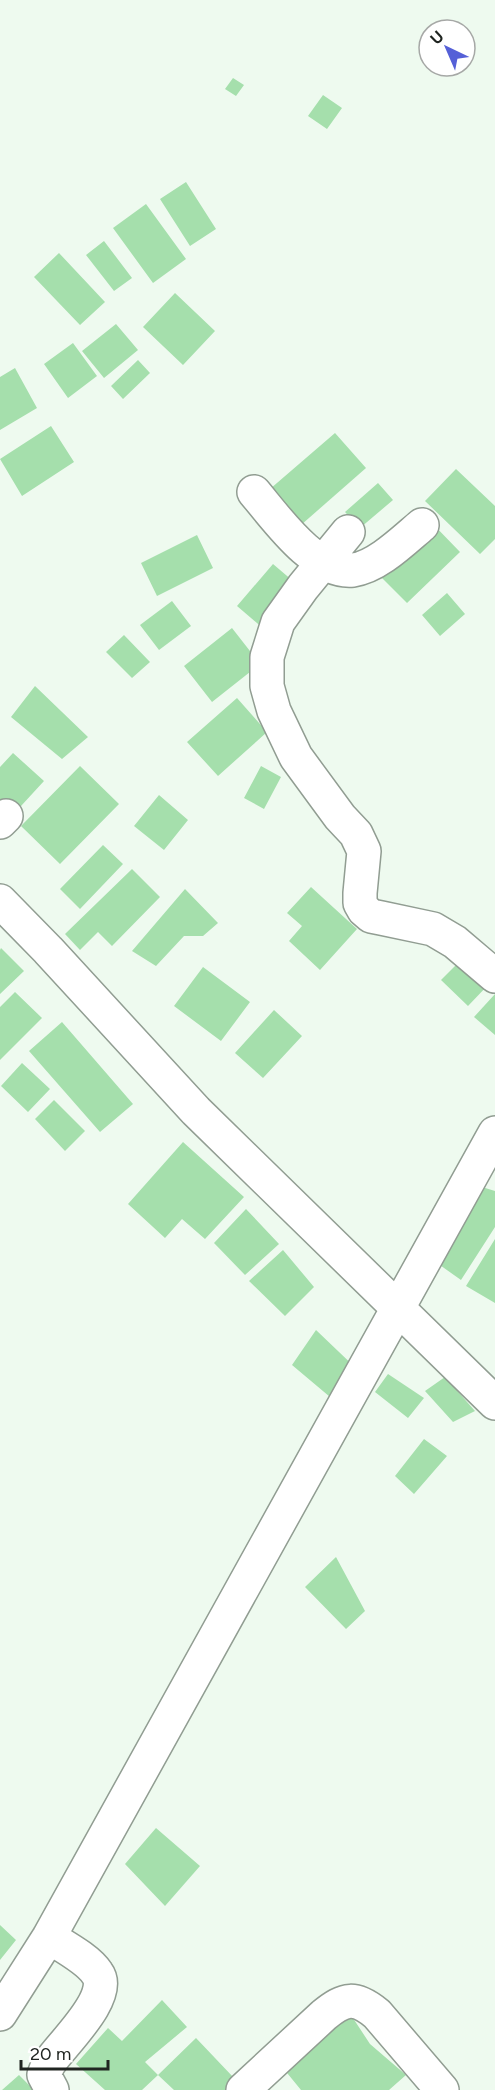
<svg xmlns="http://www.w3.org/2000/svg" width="495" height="2090" font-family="Figtree,sans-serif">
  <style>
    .building { fill: #a5dfac }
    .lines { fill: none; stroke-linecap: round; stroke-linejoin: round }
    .minor-casing { stroke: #919d92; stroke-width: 36 }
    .minor { stroke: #fff; stroke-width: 33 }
  </style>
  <rect width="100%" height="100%" fill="#eefaef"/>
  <path class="building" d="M233,78L244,85L236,96L225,89Z
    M323,95L342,108L327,129L308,116Z
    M186,182L216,229L190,246L160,199Z
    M146,204L186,259L153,283L113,228Z
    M104,241L132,278L114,291L86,255Z
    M59,253L105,302L80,325L34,277Z
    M175,293L215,331L183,365L143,327Z
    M116,324L138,350L104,378L82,351Z
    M73,343L97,376L68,398L44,364Z
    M138,360L150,373L123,399L111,386Z
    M15,368L37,408L0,430V377Z
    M51,426L74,462L22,496L0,459Z
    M335,433L366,468L301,525L270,489Z
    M456,469L495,506V539L480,554L425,501Z
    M378,483L393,500L360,528L345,512Z
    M430,521L460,552L407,603L377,573Z
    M197,535L213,568L157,596L141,563Z
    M273,564L300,587L264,629L237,606Z
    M447,593L465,614L440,636L422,615Z
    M172,601L191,626L159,650L140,625Z
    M232,628L260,664L212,702L184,666Z
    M124,635L150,662L132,678L106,652Z
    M35,686L88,737L62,759L11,717Z
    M237,698L267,732L218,776L187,742Z
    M13,753L44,781L10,818L0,809V767Z
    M80,766L119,804L60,864L21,826Z
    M261,766L281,777L264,809L244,798Z
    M159,795L188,820L164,850L134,826Z
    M103,845L123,864L80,909L60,889Z
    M132,869L160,897L112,946L98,932L80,950L65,934Z
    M311,887L357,929L320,970L289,941L302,926L287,913Z
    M185,889L218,923L203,936H184L156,966L132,951Z
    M1,948L24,971L0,994V950Z
    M462,959L489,984L468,1006L441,980Z
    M203,967L250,1002L221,1041L174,1006Z
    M15,992L42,1018L0,1060V1007Z
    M495,994V1035L474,1017Z
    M274,1010L302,1036L263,1078L235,1053Z
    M62,1022L133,1104L100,1132L29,1051Z
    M22,1063L50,1089L28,1112L1,1086Z
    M54,1100L85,1131L65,1151L35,1119Z
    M183,1142L244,1197L205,1239L182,1219L165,1238L128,1204Z
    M482,1187L495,1191V1227L461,1280L437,1263Z
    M246,1209L279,1244L245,1275L214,1243Z
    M495,1239V1303L466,1286Z
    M283,1250L314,1287L285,1316L249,1281Z
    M316,1330L361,1373L336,1402L292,1365Z
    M388,1374L424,1398L408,1418L375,1392Z
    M445,1377L475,1411L453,1422L425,1391Z
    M424,1439L447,1456L414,1494L395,1476Z
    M336,1557L365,1611L346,1629L305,1587Z
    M156,1828L200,1866L165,1906L125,1864Z
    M0,1925L16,1940L0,1960Z
    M162,2000L187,2027L145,2062L158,2075L142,2090H105L76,2064L108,2028L122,2041Z
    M347,2009L370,2044L406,2075L389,2090H301L283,2068Z
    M196,2038L234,2078L225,2090H174L158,2075Z
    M19,2075L34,2090H2Z"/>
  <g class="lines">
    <defs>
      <path id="minor" d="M254,492C276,518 315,574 353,570C377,567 404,540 422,525
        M348,532L303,587L278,622L267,657V686L274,711L296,757L340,817L356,834L364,851L360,893V903L364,910L371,916L381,918L433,929L455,942L495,976
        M0,822L6,816
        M0,901L48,950L196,1111L495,1403
        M49,1937C63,1946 88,1959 97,1973C114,1996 62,2044 50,2062C47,2066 46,2070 44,2075L52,2090
        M0,2014L49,1937L495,1133
        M243,2090L324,2015C345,1998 355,1996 377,2014L442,2090"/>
    </defs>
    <use href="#minor" class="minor-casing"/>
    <use href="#minor" class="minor"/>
  </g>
  <g transform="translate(447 48) rotate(316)"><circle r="28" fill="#ffffff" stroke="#a6a8a6" stroke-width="1.5"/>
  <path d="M0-4.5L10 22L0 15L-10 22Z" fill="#5560d7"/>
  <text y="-9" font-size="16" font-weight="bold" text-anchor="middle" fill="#202521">U</text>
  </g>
  <path d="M21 2060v9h87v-9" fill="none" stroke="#202521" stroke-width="3"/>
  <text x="30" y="2060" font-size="18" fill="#202521" stroke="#ffffff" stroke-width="4.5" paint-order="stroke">20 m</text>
</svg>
